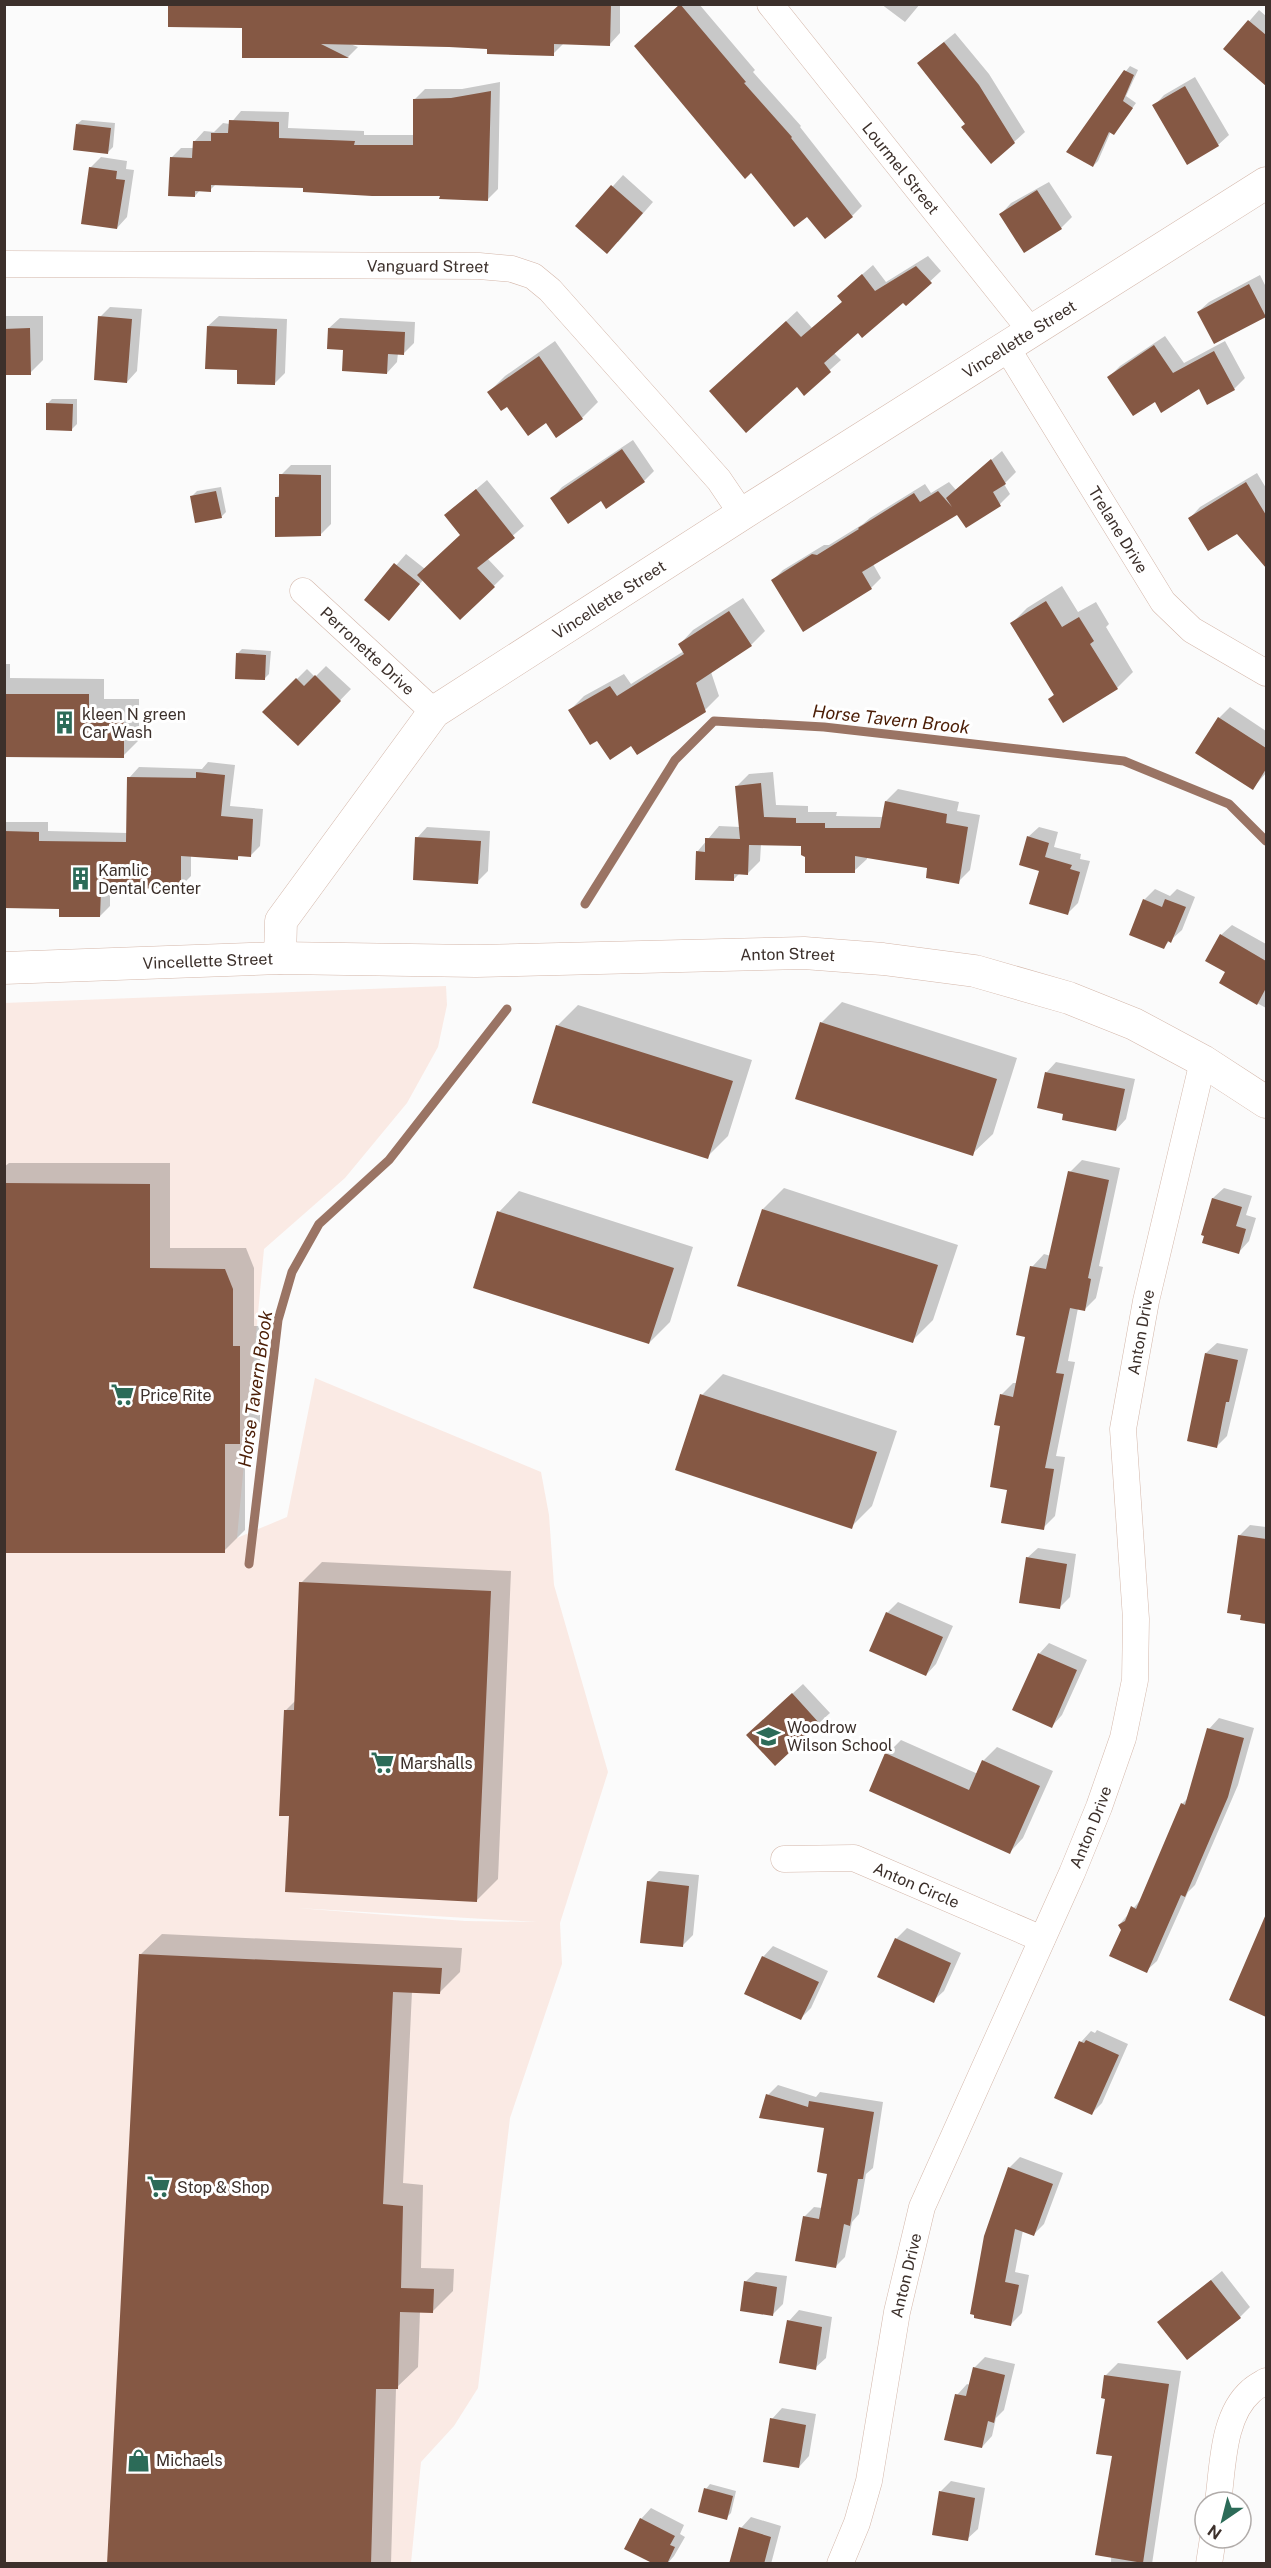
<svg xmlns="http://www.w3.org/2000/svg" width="1271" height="2568" font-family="'Public Sans',sans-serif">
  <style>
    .built { fill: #faeae4; fill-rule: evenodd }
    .shadow { fill: #0003 }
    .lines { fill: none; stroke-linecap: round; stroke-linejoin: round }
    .stream { stroke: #9a7464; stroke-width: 9 }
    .building { fill: #855844 }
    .minor-casing { stroke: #d4b7aa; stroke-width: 27 }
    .tertiary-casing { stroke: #d4b7aa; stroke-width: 33 }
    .minor { stroke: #fff; stroke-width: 26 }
    .tertiary { stroke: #fff; stroke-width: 32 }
    .labels { text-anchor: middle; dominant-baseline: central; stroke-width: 6; stroke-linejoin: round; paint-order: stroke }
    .street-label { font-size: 16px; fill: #3c302b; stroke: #fff }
    .poi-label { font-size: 16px; fill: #3c302b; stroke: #fff; text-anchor: start }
    .water-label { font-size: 18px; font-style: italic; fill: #4b1d05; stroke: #fff }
  </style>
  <rect width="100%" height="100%" fill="#fbfbfb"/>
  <path class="built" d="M446,986L447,1005L438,1047L407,1103L345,1178L264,1249L237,1538L287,1517L315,1378L541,1472L549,1515L554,1585L608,1772L560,1923L562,1964L510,2118L478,2388L454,2426L421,2462L411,2563H5L4,1003ZM297,1908L537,1922L465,1921Z"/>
  <path class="shadow" d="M170,4H620V33L610,44L564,43L553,54L488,48L350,44L358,47L348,57H243L244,26Z
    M681,4H699L755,70L753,72L801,126L800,127L862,206L852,216L807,215L646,36Z
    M881,4H920L905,22Z
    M1259,10L1266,16V84L1225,49Z
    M955,33L989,74L1025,132L1014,142L967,124L930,53Z
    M1130,66L1138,70L1126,96L1136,103L1118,128L1111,131L1098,161L1093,166L1126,71Z
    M1195,77L1229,135L1218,145L1154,106L1164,95Z
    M500,82L498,189L488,199L441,194L217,183L210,190H200L195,196L171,158L181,148H194V142L204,131L214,132L223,123L230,124L241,111L289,112L288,128L364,131V135H414L415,99L425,89H462Z
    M82,120L115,123L113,147L108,152L77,124Z
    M101,157L127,161L126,169L134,170L127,217L117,228L90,168Z
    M623,175L653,202L618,242L577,226Z
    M1049,182L1072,217L1061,228L1025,251L1001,214L1011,203Z
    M928,256L941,271L906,304L903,301L858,331L834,353L841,360L804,393L797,385L721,381L797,311L812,328L843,301L849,286L873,265L886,282Z
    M1260,275L1266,287V315L1214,342L1198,312L1209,302Z
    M110,307L142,309L137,371L127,382L100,317Z
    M4,316H43V360L30,373L4,372Z
    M219,316L287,319L285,373L274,384L239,369L208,326Z
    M340,318L415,322L414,343L404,353H398L397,362L387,373L344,349L329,328Z
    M1165,336L1184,363L1225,341L1245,378L1234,389L1199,387L1155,400L1109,377L1120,366Z
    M555,341L598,402L582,418L547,421L508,405L489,392L505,376Z
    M52,399H77V424L72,429L47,404Z
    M633,440L654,471L644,481L601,499L552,498L562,487Z
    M1002,451L1016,472L1004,484L1010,494L1000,504L966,526L958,513L873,564L881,578L871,588L773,580L783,570L824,545H829L863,524L870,518L925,484L931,493L949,482L956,490Z
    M291,465H331V524L320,535L276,498L281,493V475Z
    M1257,473L1266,488V565L1237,532L1190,518L1200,507Z
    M487,480L524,526L487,558L504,576L461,618L424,579L389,619L366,600L406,554L425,569L462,534L446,515Z
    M221,487L226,512L221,517L192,496L197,491Z
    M1062,586L1078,612L1096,602L1109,624L1106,627L1133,672L1117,688L1050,699L1055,693L1011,624L1027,608Z
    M743,598L765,631L751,645L711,672L719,696L705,710L631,744L598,739L570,710L584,696L624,674L631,684L684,651L680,644L693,630Z
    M242,649L271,651L269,674L265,678L237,654Z
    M4,664H10V678L104,679V699H139V740L123,756H4Z
    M326,666L351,689L298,744L264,712L307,669L315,677Z
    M1230,707L1266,731V773L1253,788L1197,753L1219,718Z
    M208,762L235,765L230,806L263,809L260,846L250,856L241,855L237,858L191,855V876L181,886L110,887V906L100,916L60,907H4L6,822H48V831L128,833L129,778L139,767L202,769Z
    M773,772L776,805L808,806V812H837L836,816L883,817L886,801L898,789L959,802L957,811L980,815L970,870L958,882L929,867L867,856V859L854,871L806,857L802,844H761L760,861L748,873H740L733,880L697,852L719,826L740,827L737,786L749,774Z
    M427,827L490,831L488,871L477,882L417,838Z
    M1039,827L1058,832L1054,847L1081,854L1080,859L1090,861L1078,903L1068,913L1041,869L1028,837Z
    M1155,889L1170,896L1177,889L1195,897L1182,930L1163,947L1144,900Z
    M1232,925L1266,944V1008L1221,983L1227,972L1221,935Z
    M842,1002L1017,1058L993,1134L972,1154L821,1023Z
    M578,1005L752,1060L728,1136L707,1157L557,1026Z
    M1056,1062L1135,1079L1126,1119L1116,1130L1065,1113L1046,1073Z
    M1082,1160L1120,1168L1099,1266L1103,1267L1096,1298L1084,1310L1078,1308L1068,1361L1075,1362L1056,1456L1065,1457L1055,1516L1043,1528L1009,1489L1001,1395L1013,1383H1017L1027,1336L1032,1267L1044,1254L1051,1256L1070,1172Z
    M9,1163H170V1248H246L254,1268V1326H260V1422L245,1437V1530L224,1551H4V1167Z
    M784,1188L958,1245L933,1320L912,1341L763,1209Z
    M1224,1188L1252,1196L1246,1215L1256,1218L1249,1241L1239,1252L1206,1235L1213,1198Z
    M519,1191L693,1247L670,1322L649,1343L499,1212Z
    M1217,1343L1248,1349L1227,1436L1217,1446L1188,1440L1206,1353Z
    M723,1374L897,1431L872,1506L851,1527L702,1395Z
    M1250,1525L1266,1527V1622L1242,1619L1239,1536Z
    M1038,1548L1076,1554L1070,1597L1059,1608L1027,1558Z
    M322,1562L511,1571L498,1879L477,1900L290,1815L285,1711L296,1700L301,1583Z
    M898,1602L953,1626L936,1664L926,1675L887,1613Z
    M1049,1643L1087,1660L1062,1715L1052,1726L1039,1654Z
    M803,1684L830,1713L819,1723L759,1724Z
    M1219,1718L1254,1728L1238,1785L1195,1885L1188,1892L1157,1961L1146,1971L1119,1925L1143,1897L1182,1804L1189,1797L1209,1729Z
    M901,1740L978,1774L983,1761L997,1747L1053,1771L1023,1838L1010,1852L887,1754Z
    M659,1871L699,1875L693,1935L683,1945L648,1882Z
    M1266,1918V2015L1231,1999Z
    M907,1928L961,1953L944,1991L933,2001L896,1939Z
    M162,1934L462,1948L460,1972L439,1993L412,1991L403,2183L423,2185L421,2268L454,2269L453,2291L432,2312L420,2311L418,2367L396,2388L391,2564H108L141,1954Z
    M773,1946L828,1971L811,2008L801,2018L763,1957Z
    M1097,2030L1128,2044L1102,2103L1092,2113L1081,2042L1091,2031L1095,2033Z
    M778,2085L816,2097L820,2092L883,2102L873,2168L866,2174L859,2214L852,2222L845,2257L835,2267L804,2217L814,2207L822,2208L828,2173L826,2126L768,2095Z
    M1020,2157L1063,2173L1044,2224L1034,2234L1023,2230L1015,2272L1029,2275L1022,2313L1011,2324L976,2317L1009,2168Z
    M1222,2271L1250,2307L1240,2317L1159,2322Z
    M756,2272L787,2276L783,2304L772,2315L745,2282Z
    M799,2310L832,2317L826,2358L815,2368L789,2321Z
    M985,2357L1015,2364L1004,2410L996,2418L992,2436L982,2447L957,2395L967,2384L970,2385L974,2368Z
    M1118,2363L1181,2371L1152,2564H1111L1113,2455L1105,2376Z
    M782,2408L816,2414L809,2456L799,2467L772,2419Z
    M951,2481L985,2488L978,2529L967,2539L940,2492Z
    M710,2484L736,2491L731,2513L726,2518L706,2489Z
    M651,2508L684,2525L680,2534L685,2537L674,2556L667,2564L641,2519Z
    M751,2517L781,2526L771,2564H730L741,2528Z"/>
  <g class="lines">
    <path class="stream" d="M585,904L675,760L714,721L824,727L1124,761L1229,804L1266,841
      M249,1564L278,1320L292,1272L319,1224L389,1160L507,1009"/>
  </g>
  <path class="building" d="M168,4H611L610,46L554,44V56L487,54V49L449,47L321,44L349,58H242V28L168,27Z
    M680,4L746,82L744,83L792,137L791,138L853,217L825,239L807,217L794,227L751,173L745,179L634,46Z
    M1248,20L1266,35V86L1223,49Z
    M944,42L979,85L1015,143L991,164L961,127L965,124L917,63Z
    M1124,70L1134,75L1123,101L1133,108L1114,135L1109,132L1093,167L1066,152Z
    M1185,86L1219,146L1187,165L1152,105Z
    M491,91L488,201L439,199L440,196H372L303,192V188L211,185V192L195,191V197L168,196L170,157L192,158L193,141H211V133H228L229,120L279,122V138L355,141L354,145H413V99L451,98Z
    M76,124L111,128L108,154L73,150Z
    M89,167L117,171L116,179L125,180L117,229L81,224Z
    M611,185L643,213L607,254L575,226Z
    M1037,190L1062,229L1024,253L999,214Z
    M916,266L932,283L906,306L903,303L862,338L858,333L824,363L831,372L804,396L797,387L746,433L709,391L786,321L801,337L842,302L837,296L862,274L875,291Z
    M1249,284L1266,317L1214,344L1197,312Z
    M98,316L132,319L127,383L94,380Z
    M207,326L277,329L275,385L237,384V370L205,369Z
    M30,328L31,375H4V329Z
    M328,328L405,332L404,355L388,354L387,374L342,371L343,350L327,349Z
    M1154,345L1173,373L1214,351L1235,390L1207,405L1199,389L1161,413L1155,402L1133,416L1107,377Z
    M539,356L583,419L556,438L546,423L528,436L507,407L501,411L487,392Z
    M46,403L73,404L72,431L46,430Z
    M622,449L645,482L606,509L601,501L568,524L550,498Z
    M991,459L1006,484L993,492L1001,506L966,528L957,515L862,572L872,589L803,632L771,580L812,554L817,555L859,529L858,528L914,493L920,502L938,491L952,507L946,498Z
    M279,474L321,475V536L275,537V497H279Z
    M1246,482L1266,515V568L1237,534L1208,551L1188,518Z
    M476,489L515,538L477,568L495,587L460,620L417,575L460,535L444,515Z
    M216,491L222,518L195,523L190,496Z
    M394,563L420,584L389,621L364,600Z
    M1046,601L1062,627L1079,617L1094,641L1090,644L1118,689L1063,723L1048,699L1054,695L1010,623Z
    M729,611L752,646L696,683L706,712L637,755L631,746L610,760L597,741L590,745L568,710L610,686L617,696L684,654L678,644Z
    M236,653L266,655L265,680L235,679Z
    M315,675L341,701L298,746L262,712L296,678L304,686Z
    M4,694H89V714H124V758L4,757Z
    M1218,717L1266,748V769L1253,790L1195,753Z
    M196,772L225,775L221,816L253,819L251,857L238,856V860L181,856V888L101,889L100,917H59V909L4,908V831L39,832V841L126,842L127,777L196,778Z
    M761,783L764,817L796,818V823H825V828H880L885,801L947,814L946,823L968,827L959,884L926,878L927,868L855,856V873H805V857L801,855V846L749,845L748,875L734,874V881L695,880L696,851L705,852V838L740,839L735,786Z
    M1027,836L1049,843L1045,857L1072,865L1070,869L1080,872L1068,915L1029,904L1039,871L1019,865Z
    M415,837L481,841L478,884L413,880Z
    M1143,899L1162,907L1165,899L1186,907L1171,943L1168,941L1164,949L1129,935Z
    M1220,934L1266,961V988L1257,1005L1219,983L1225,972L1205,961Z
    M820,1022L997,1079L973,1156L795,1099Z
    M556,1025L733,1081L708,1159L532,1103Z
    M1045,1072L1125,1089L1116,1131L1062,1120L1063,1114L1037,1108Z
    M1068,1171L1109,1180L1088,1278L1091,1279L1085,1311L1070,1308L1056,1373L1064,1374L1045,1468L1054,1469L1044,1530L1001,1523L1007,1490L990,1487L1000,1426L994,1425L1000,1394L1013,1397L1025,1337L1016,1335L1030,1266L1046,1269Z
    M4,1183L150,1184V1268L225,1269L233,1289V1346H240V1444H225V1553H4Z
    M1212,1198L1242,1207L1236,1226L1246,1229L1239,1254L1202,1243L1204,1236L1201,1235Z
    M762,1209L938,1265L913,1343L737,1286Z
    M497,1211L674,1268L649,1344L473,1288Z
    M1205,1353L1238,1360L1229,1402H1226L1217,1448L1187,1441Z
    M700,1394L877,1452L852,1529L675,1470Z
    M1238,1535L1266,1539V1624L1240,1620L1241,1615L1227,1613Z
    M1026,1557L1067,1564L1060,1609L1019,1603Z
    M299,1582L491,1591L477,1902L285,1892L289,1816H279L284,1710H294Z
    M886,1612L943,1637L926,1676L869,1651Z
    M1038,1653L1077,1670L1052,1728L1012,1710Z
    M792,1693L820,1724L775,1766L746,1735Z
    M1207,1728L1244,1738L1228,1797L1185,1897L1181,1895L1147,1973L1109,1956L1121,1930L1118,1925L1125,1921L1131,1906L1136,1909L1181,1803L1185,1805Z
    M885,1753L969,1790L982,1760L1040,1786L1010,1854L869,1791Z
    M647,1881L689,1886L683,1947L640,1943Z
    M1266,1914V2017L1229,2000Z
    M895,1938L951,1963L934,2003L877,1977Z
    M139,1954L442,1968L440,1994L393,1992L383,2204L403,2206L401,2288L434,2289L433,2313L400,2312L398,2389H376L371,2564H107Z
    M762,1956L819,1982L801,2020L744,1994Z
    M1086,2040L1119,2055L1092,2115L1054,2098L1079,2041L1084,2043Z
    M766,2094L808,2107L809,2101L874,2112L863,2179H858L850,2226L844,2224L836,2268L795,2261L803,2216L819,2219L827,2174L817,2172L824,2128L759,2118Z
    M1008,2167L1053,2184L1034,2236L1015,2229L1005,2282L1019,2285L1011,2326L974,2318V2315L970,2314L984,2236Z
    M1211,2280L1241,2318L1187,2360L1157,2322Z
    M744,2281L777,2287L773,2316L740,2311Z
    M787,2320L822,2327L816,2370L779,2363Z
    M973,2367L1005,2375L994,2423L988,2421L982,2448L944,2440L955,2394L966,2396Z
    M1104,2375L1169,2384L1143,2563L1095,2555L1112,2456L1096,2454L1105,2399L1101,2398Z
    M770,2418L806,2425L799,2468L763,2462Z
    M704,2488L733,2496L727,2520L698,2512Z
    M939,2491L975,2498L968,2541L932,2535Z
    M640,2518L675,2536L670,2545L675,2547L667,2564H654L624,2549Z
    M739,2527L771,2537L764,2564H729Z"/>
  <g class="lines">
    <defs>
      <g id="minor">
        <path id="s1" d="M770,4L1031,331"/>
        <path id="s2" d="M4,264L479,266L512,269L533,276L550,290L719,480L742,514"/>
        <path id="s3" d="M1007,348L1163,602L1192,630L1266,673"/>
        <path id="s4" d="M303,591L434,712"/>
        <path id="s5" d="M784,1859L854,1858L1042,1939"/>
        <path d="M1218,2502C1223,2468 1222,2416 1251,2391C1255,2387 1261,2384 1266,2381"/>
        <path id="s6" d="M840,2564L857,2523L869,2481L897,2312L922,2207L1072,1873L1099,1807L1123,1738L1135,1680L1136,1619L1123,1429L1146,1301L1203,1061"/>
        <path d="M1209,2564L1213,2538"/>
      </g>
      <g id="tertiary">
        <path id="s7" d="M280,958L281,921L434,712L742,514L1266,183"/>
        <path id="s8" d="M4,968L280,958L476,961L804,953L883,959L975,971L1069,998L1134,1024L1203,1061L1266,1102"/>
      </g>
    </defs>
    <use href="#minor" class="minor-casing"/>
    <use href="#tertiary" class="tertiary-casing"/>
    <use href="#minor" class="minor"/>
    <use href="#tertiary" class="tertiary"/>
  </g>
  <defs>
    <symbol id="building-bare" viewBox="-9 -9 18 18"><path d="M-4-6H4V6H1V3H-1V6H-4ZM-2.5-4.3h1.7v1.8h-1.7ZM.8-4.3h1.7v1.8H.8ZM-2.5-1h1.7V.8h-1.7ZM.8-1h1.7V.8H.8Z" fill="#2c6b58" stroke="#fff" stroke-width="2.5" paint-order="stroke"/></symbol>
    <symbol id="supermarket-bare" viewBox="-9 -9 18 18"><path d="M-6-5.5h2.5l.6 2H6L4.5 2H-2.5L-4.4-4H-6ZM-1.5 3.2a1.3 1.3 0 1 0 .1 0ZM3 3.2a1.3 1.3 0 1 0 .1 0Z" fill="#2c6b58" stroke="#fff" stroke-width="2.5" paint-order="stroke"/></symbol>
    <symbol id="school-bare" viewBox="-9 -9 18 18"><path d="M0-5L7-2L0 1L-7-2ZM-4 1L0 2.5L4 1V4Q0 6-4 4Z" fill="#2c6b58" stroke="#fff" stroke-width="2.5" paint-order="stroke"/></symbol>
    <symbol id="shop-bare" viewBox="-9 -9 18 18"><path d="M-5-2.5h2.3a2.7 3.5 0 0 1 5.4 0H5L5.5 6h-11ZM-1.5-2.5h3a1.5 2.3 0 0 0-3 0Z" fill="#2c6b58" stroke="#fff" stroke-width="2.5" paint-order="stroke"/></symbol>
  </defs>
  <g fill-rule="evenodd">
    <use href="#building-bare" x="48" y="706" width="33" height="33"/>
    <use href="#building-bare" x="64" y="862" width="33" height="33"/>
    <use href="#supermarket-bare" x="106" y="1378" width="33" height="33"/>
    <use href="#school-bare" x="752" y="1720" width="33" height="33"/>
    <use href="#supermarket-bare" x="366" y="1746" width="33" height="33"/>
    <use href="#supermarket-bare" x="142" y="2170" width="33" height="33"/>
    <use href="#shop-bare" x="122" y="2444" width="33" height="33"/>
  </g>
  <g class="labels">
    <g class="street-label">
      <text stroke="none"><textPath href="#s1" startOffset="210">Lourmel Street</textPath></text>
      <text stroke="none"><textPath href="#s2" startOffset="424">Vanguard Street</textPath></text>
      <text stroke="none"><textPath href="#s7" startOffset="990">Vincellette Street</textPath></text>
      <text stroke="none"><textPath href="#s3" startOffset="213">Trelane Drive</textPath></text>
      <text stroke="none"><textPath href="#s7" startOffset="504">Vincellette Street</textPath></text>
      <text stroke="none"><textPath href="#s4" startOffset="88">Perronette Drive</textPath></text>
      <text stroke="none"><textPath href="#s8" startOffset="784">Anton Street</textPath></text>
      <text stroke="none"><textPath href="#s8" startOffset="204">Vincellette Street</textPath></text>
      <text stroke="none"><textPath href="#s6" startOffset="1287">Anton Drive</textPath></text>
      <text stroke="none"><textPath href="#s6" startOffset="783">Anton Drive</textPath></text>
      <text stroke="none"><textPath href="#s5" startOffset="138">Anton Circle</textPath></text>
      <text stroke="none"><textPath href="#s6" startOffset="297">Anton Drive</textPath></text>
    </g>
    <g class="poi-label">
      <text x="82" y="714">kleen N green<tspan x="82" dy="18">Car Wash</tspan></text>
      <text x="98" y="870">Kamlic<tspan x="98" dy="18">Dental Center</tspan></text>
      <text x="140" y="1395">Price Rite</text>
      <text x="787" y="1727">Woodrow<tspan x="787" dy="18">Wilson School</tspan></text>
      <text x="400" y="1763">Marshalls</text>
      <text x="177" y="2187">Stop &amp; Shop</text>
      <text x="156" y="2460">Michaels</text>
    </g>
    <g class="water-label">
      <text transform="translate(891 719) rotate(6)">Horse Tavern Brook</text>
      <text transform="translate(255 1389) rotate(-82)">Horse Tavern Brook</text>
    </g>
  </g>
  <rect width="1271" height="2568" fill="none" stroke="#3c302b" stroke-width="12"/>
  <g transform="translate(1223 2520) rotate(215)"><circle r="28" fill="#ffffff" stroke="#b1acaa" stroke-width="1.5"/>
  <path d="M0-4.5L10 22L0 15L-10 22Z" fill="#2c6b58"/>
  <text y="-9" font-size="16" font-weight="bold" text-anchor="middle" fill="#3c302b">N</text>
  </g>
</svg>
